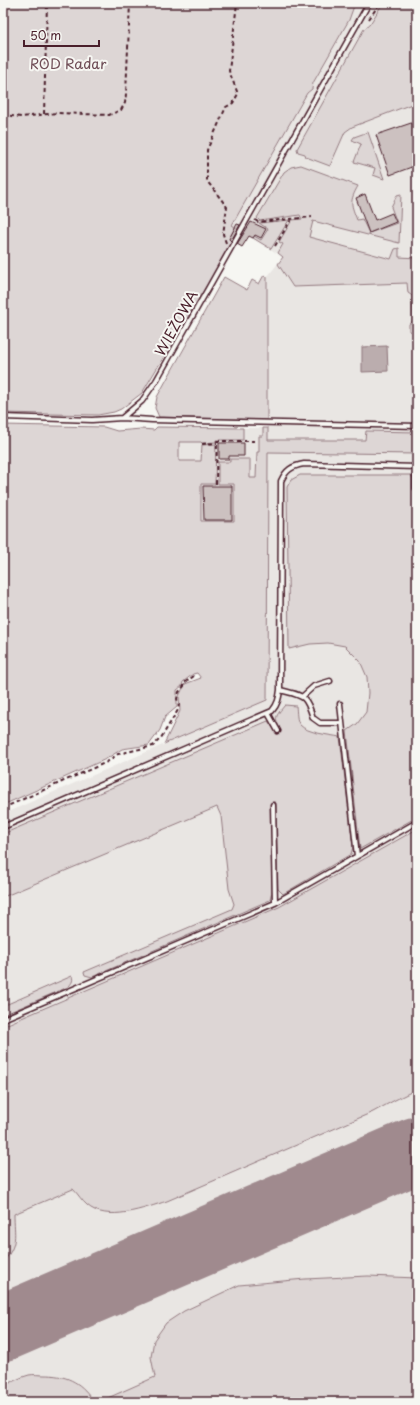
<svg xmlns="http://www.w3.org/2000/svg" width="420" height="1405" font-family="'Playpen Sans',sans-serif">
  <style>
    .built { fill: #e9e6e3 }
    .green { fill: #ddd6d5; stroke: #947a80 }
    .water { fill: #bbadae; stroke: #8e747a }
    .lines { fill: none; stroke-linecap: round; stroke-linejoin: round }
    .runway { stroke: #a08a8e; stroke-width: 67 }
    .building { fill: #ccc1c0; stroke: #4a1f2b }
    .service-casing { stroke: #4a1f2b; stroke-width: 7 }
    .path { stroke: #4a1f2b; stroke-width: 2; stroke-dasharray: 4 3; stroke-linecap: butt }
    .service { stroke: #f6f6f2; stroke-width: 4 }
    .labels { text-anchor: middle; dominant-baseline: central; stroke-width: 4; stroke-linejoin: round; paint-order: stroke }
    .park-label { font-size: 14px; fill: #6f4d56; stroke: #f6f6f2 }
    .street-label { font-size: 14px; fill: #4a1f2b; stroke: #f6f6f2 }
  </style>
  <rect width="100%" height="100%" fill="#f6f6f2"/>
  <filter id="ink" filterUnits="userSpaceOnUse"><feTurbulence type="fractalNoise" baseFrequency=".025" numOctaves="2"/><feDisplacementMap in="SourceGraphic" scale="8" xChannelSelector="R" yChannelSelector="G"/><feConvolveMatrix kernelMatrix="1 2 1 2 8 2 1 2 1" color-interpolation-filters="sRGB"/></filter>
  <g filter="url(#ink)">
    <path class="built" d="M355,3H417V1402H3V814L267,700V540L140,529L157,427L267,428V277L283,257L249,236L251,231L237,224L235,227L232,225L307,93L312,89L313,83L349,20Z"/>
    <path class="green" d="M3,3H355L349,20L313,83L312,89L307,93L232,225L235,227L229,239L232,241L215,272L142,393L121,409L114,412L98,415L3,413Z
      M383,3H417V102L352,127L345,132L330,166L306,157L305,154L298,152L297,149L364,29L370,24Z
      M368,132L384,179L373,175L375,168L354,162L361,144L352,140L354,137Z
      M301,165L358,186C349,202 351,204 357,220L362,219L369,233L397,223L391,207L397,195L401,194L399,243L313,221L309,237L391,259L395,249L399,248V257L417,258V332L409,331V324L412,322L413,319L412,296L411,295L408,293L407,283L293,287L278,264L283,257L278,253L283,244L279,242L292,220L302,219L300,215L260,221L257,218L284,172L291,167Z
      M289,220L271,249L253,238L254,236L261,240L268,229L259,223Z
      M264,275L267,277V420L159,417L155,408L157,397L224,277L247,290L252,280L259,284Z
      M3,425L104,427L117,431L141,429L154,430L157,427L243,428V440H216V442L202,443L201,442H179V461H201L202,445L216,444L215,484H201V521H234V484H218V462H230V459H250V478H256L257,452H259V436H263V428H268V440H365L366,431L417,432V454L268,452L267,700L164,744L180,711L179,696L185,684L201,678L197,673L193,674L183,682L182,686L177,690V707L165,717L160,730L149,745L122,749L106,759L3,805Z
      M300,475H411L413,479V490H417V817L360,849L347,731L357,724L366,712L368,693L367,677L360,661L345,646L328,643L310,644L289,649L287,487L291,480Z
      M285,705L296,706C297,712 296,720 300,725C307,733 330,735 340,737L353,847L351,854L283,894L278,889L276,803H271L272,892L270,900L92,977L85,975L84,972L232,909L234,904L229,889L221,816L217,807L3,897V834L268,721L277,733L281,731C274,717 275,717 285,705Z
      M417,829V1089L395,1100L373,1112L167,1201C145,1208 107,1223 87,1205C82,1201 78,1194 73,1189L14,1214C14,1235 19,1244 3,1262V1026L279,907Z
      M72,976C74,981 71,984 68,987L3,1015V1006Z
      M368,1276L417,1278V1402H3V1386C11,1383 20,1377 29,1375C34,1374 39,1375 44,1375C65,1375 80,1381 92,1399L101,1401L155,1377L151,1357L154,1340L166,1323L184,1311L239,1285L305,1279Z"/>
    <path class="water" d="M387,346L388,371L362,372V347Z"/>
    <g class="lines">
      <path class="runway" d="M3,1328L417,1150"/>
    </g>
    <path class="building" d="M417,121V165L390,175L376,135Z
      M365,194L375,220L392,213L396,222L369,233L356,198Z
      M251,222L266,229L261,238L255,235L253,238L249,236L242,247L237,244Z
      M237,224L240,225L231,241L229,239Z
      M219,443H244V456H229V459H219Z
      M203,486H232V520H204Z"/>
    <g class="lines">
      <defs>
        <path id="service" d="M3,417L92,420L122,418L152,420L417,426
          M122,418L142,401L156,381L369,3
          M416,488V467
          M280,690C303,696 306,694 313,718L320,723H342
          M303,696L314,686L330,681
          M340,704L357,856
          M268,713L278,731
          M273,805L275,903
          M3,827L272,711C278,704 279,698 280,690L281,481C286,470 292,466 304,464L417,467
          M3,1019L275,903L417,822"/>
      </defs>
      <use href="#service" class="service-casing"/>
      <path class="path" d="M369,19L380,3
        M44,114L47,3
        M3,115L21,117L57,113L109,115L121,110L125,103L126,94L130,3
        M255,220L258,222L312,217
        M226,243L223,234L227,207L207,181V150L226,107L233,103L238,94L229,71L237,3
        M275,246L292,218
        M202,444L217,443
        M216,484L217,441H254
        M3,808L107,762L118,754L153,746L161,738L178,710L179,704L177,699L179,692L184,686V683L194,676"/>
      <use href="#service" class="service"/>
    </g>
  </g>
  <g class="labels">
    <g class="park-label">
      <text x="68" y="63">ROD Radar</text>
    </g>
    <g class="street-label">
      <text transform="translate(176 323) rotate(-61)">WIEŻOWA</text>
    </g>
  </g>
  <rect width="420" height="1405" fill="none" stroke="#f6f6f2" stroke-width="16"/>
  <rect x="8" y="8" width="404" height="1389" fill="none" stroke="#4a1f2b" stroke-width="1.5" filter="url(#ink)"/>
  <path d="M24 40v6h75v-6" fill="none" stroke="#4a1f2b" stroke-width="2"/>
  <text x="30" y="40" font-size="12" fill="#4a1f2b" stroke="#f6f6f2" stroke-width="3" paint-order="stroke">50 m</text>
</svg>
